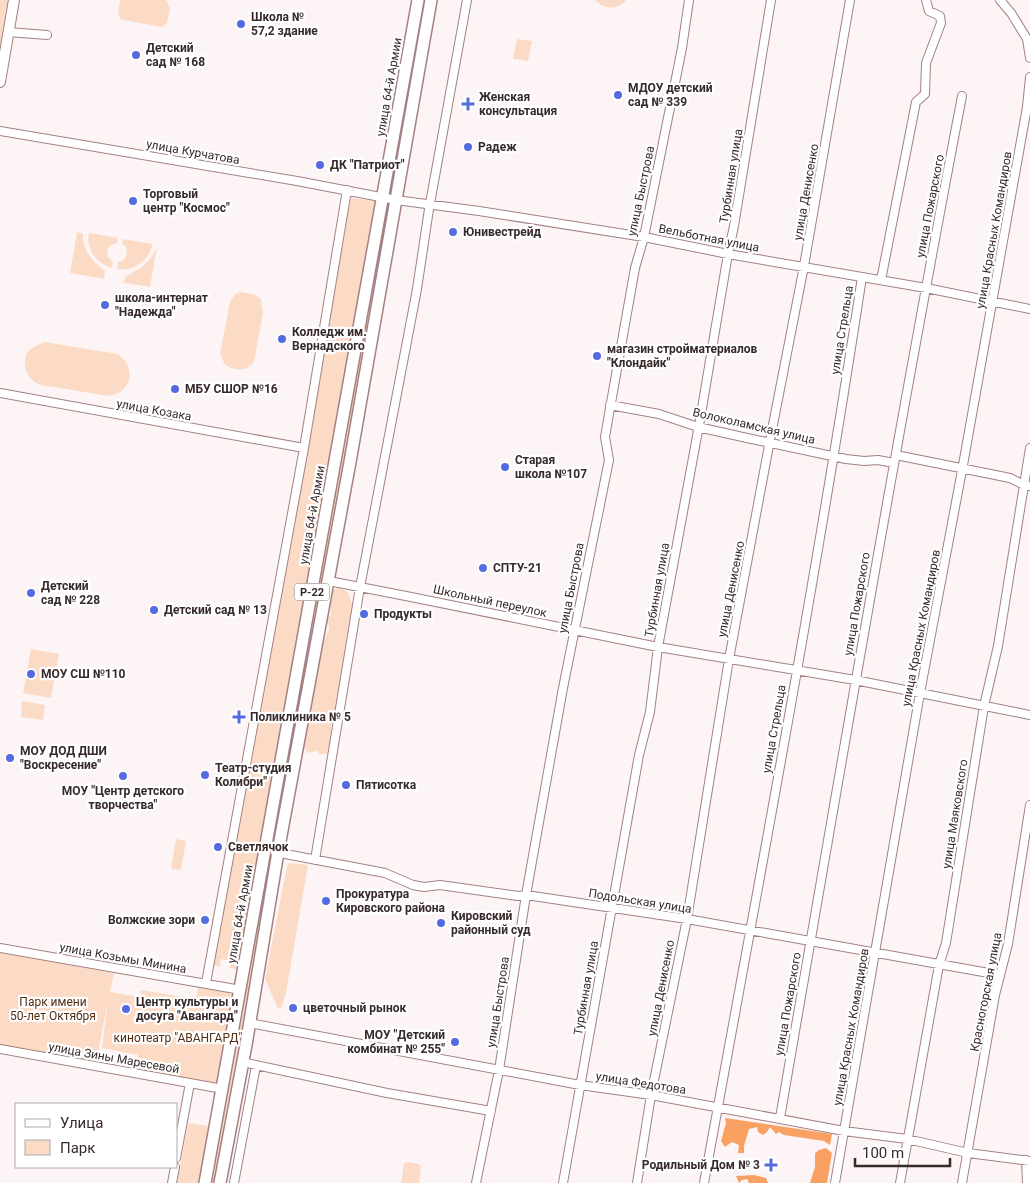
<svg xmlns="http://www.w3.org/2000/svg" width="1030" height="1183" font-family="Roboto,sans-serif">
  <style>
    .green { fill: #fcdbc6 }
    .forest { fill: #f8a163 }
    .lines { fill: none; stroke-linecap: round; stroke-linejoin: round }
    .minor-casing { stroke: #a48082; stroke-width: 10 }
    .major-casing { stroke: #a48082; stroke-width: 12 }
    .highway-casing { stroke: #a48082; stroke-width: 14 }
    .minor { stroke: #fff; stroke-width: 8 }
    .major { stroke: #fff; stroke-width: 10 }
    .highway { stroke: #fff; stroke-width: 11 }
    .poi-dot { fill: #566ae0; stroke: #fff; stroke-width: 2 }
    .labels { text-anchor: middle; dominant-baseline: central; stroke-width: 4.5; stroke-linejoin: round; paint-order: stroke }
    .shield { fill: #fff; stroke: #74696a; stroke-width: 1 }
    .shield-label { font-size: 11px; font-weight: bold; fill: #38292a }
    .poi-label { font-size: 12px; font-weight: bold; fill: #38292a; stroke: #fff; text-anchor: start }
    .street-label { font-size: 12px; fill: #38292a; stroke: #fff }
    .park-label { font-size: 12px; fill: #522e15; stroke: #fff }
  </style>
  <rect width="100%" height="100%" fill="#fdf5f5"/>
  <path class="green" d="M0,0H9L0,52Z
    M120,0H166L170,8L167,23L162,27L123,20L120,18L118,13Z
    M423,0H427L395,185H393L391,182Z
    M595,0H626C618,10 604,10 595,0Z
    M517,39L532,41L528,61L513,59Z
    M350,198L377,201L240,970L230,968L231,961L221,959L220,967L213,965L306,459Z
    M388,207L390,208L301,704L299,706L298,704L386,208Z
    M77,232L83,234C82,250 93,262 105,271L104,279L70,273Z
    M89,233L118,238L117,243L111,245L107,250L108,257L113,262L112,268C97,264 85,249 89,233Z
    M123,239L153,244C148,261 134,272 117,269L118,262L124,260L127,253L126,246L122,244Z
    M157,247L150,287L124,283L125,277C140,269 150,263 157,247Z
    M241,292L253,294L261,299L263,313L254,362C246,372 235,371 225,365L220,354L230,302L235,294Z
    M45,342L118,354C136,367 133,392 109,396L40,385C27,380 19,361 30,349C34,346 40,344 45,342Z
    M338,587L348,592L352,604V616L349,627L342,683L337,697L338,706L335,720L331,725L332,739L330,751L327,754H320L317,751L308,753C296,741 309,727 307,714L318,674L320,650L329,629V625L327,623V618L331,615C329,605 327,593 338,587Z
    M31,649L59,654L51,698L23,693Z
    M22,701L45,705L43,720L21,717Z
    M294,732L296,733L275,840L273,838L293,733Z
    M176,839L186,841L181,870L171,869Z
    M269,861L272,862V865L216,1183H212Z
    M290,863L308,865L286,993L282,1007L278,1009L265,979L287,866Z
    M0,952L114,973L110,992L140,997L141,990L196,999L198,987L229,992L234,996L219,1081L212,1085L136,1072L138,1055L102,1048L108,1001L96,1064L0,1047Z
    M188,1123L208,1126L200,1183H177Z
    M407,1162L419,1164L421,1167L419,1183H401L404,1164Z"/>
  <path class="forest" d="M725,1118L832,1134L830,1145L824,1141L784,1135L779,1132L776,1134L770,1127L767,1132L763,1135L758,1132L757,1127L749,1129L744,1146V1153H738L739,1145L732,1142L725,1147L721,1141L726,1123Z
    M826,1148L832,1153L827,1183H810L815,1167V1153L819,1150Z
    M754,1175L766,1178L768,1183H749L747,1179L742,1180L739,1183L736,1176Z"/>
  <g class="lines">
    <defs>
      <path id="minor" d="M1000,0L1011,13L1027,39L1030,58
        M8,32L47,35
        M0,131L297,181L396,200L479,211L644,237L728,254L926,288L1030,309
        M881,280L916,102L925,94L926,63L941,23L940,16L929,11L926,0
        M0,393L304,448
        M610,405L659,414L698,427L747,438L846,459L864,461L878,460L894,463
        M896,455L1010,478L1024,485L1030,486
        M329,581L411,597L658,647L855,680L1030,715
        M275,852L385,873L413,885L424,887L440,885L518,896L526,895L687,919L1000,975
        M315,860L360,587L417,289L429,209L467,0
        M0,948L241,990
        M206,983L304,448L347,190
        M249,1023L580,1085L651,1095L844,1131L907,1139L968,1153L1030,1161
        M0,1049L223,1089
        M242,1062L387,1093L491,1111
        M780,1118C839,777 897,436 962,96
        M176,1158L190,1083
        M1026,1160L1027,1183
        M172,1183L175,1167
        M234,1183L256,1066
        M476,1183L499,1070L526,895L563,688L609,460L605,437L609,414L635,268L644,237L682,48L689,0
        M563,1183L639,755L650,712L658,647L700,420L728,254L734,226L771,0
        M637,1183L651,1095L687,919L729,659L770,440L804,266L850,0
        M704,1183C759,882 816,580 862,277
        M835,1183L920,693L963,465L1027,107L1030,77
        M900,1183L939,965L946,943L984,706L998,646L1030,448
        M962,1183L995,995L1008,944L1030,805"/>
      <path id="major" d="M0,82L14,0"/>
      <path id="highway" d="M205,1183L418,0
        M220,1183L246,1045L278,852L350,462L431,0"/>
    </defs>
    <use href="#minor" class="minor-casing"/>
    <use href="#major" class="major-casing"/>
    <use href="#highway" class="highway-casing"/>
    <use href="#minor" class="minor"/>
    <use href="#major" class="major"/>
    <use href="#highway" class="highway"/>
  </g>
  <g class="poi-dot">
    <circle cx="241" cy="24" r="5"/>
    <circle cx="136" cy="55" r="5"/>
    <circle cx="618" cy="95" r="5"/>
    <path d="M465.5 96.5h5v5h5v5h-5v5h-5v-5h-5v-5h5z"/>
    <circle cx="468" cy="147" r="5"/>
    <circle cx="320" cy="165" r="5"/>
    <circle cx="133" cy="201" r="5"/>
    <circle cx="453" cy="232" r="5"/>
    <circle cx="105" cy="305" r="5"/>
    <circle cx="282" cy="339" r="5"/>
    <circle cx="597" cy="356" r="5"/>
    <circle cx="175" cy="389" r="5"/>
    <circle cx="505" cy="467" r="5"/>
    <circle cx="483" cy="568" r="5"/>
    <circle cx="31" cy="593" r="5"/>
    <circle cx="154" cy="610" r="5"/>
    <circle cx="364" cy="614" r="5"/>
    <circle cx="31" cy="674" r="5"/>
    <path d="M236.5 709.5h5v5h5v5h-5v5h-5v-5h-5v-5h5z"/>
    <circle cx="10" cy="758" r="5"/>
    <circle cx="205" cy="775" r="5"/>
    <circle cx="123" cy="776" r="5"/>
    <circle cx="346" cy="785" r="5"/>
    <circle cx="218" cy="847" r="5"/>
    <circle cx="326" cy="901" r="5"/>
    <circle cx="205" cy="920" r="5"/>
    <circle cx="441" cy="923" r="5"/>
    <circle cx="293" cy="1008" r="5"/>
    <circle cx="126" cy="1009" r="5"/>
    <circle cx="455" cy="1042" r="5"/>
    <path d="M768.5 1157.5h5v5h5v5h-5v5h-5v-5h-5v-5h5z"/>
  </g>
  <g class="labels">
    <rect class="shield" x="294.5" y="583.5" width="35" height="17" rx="4"/>
    <g class="shield-label">
      <text x="312" y="592">Р-22</text>
    </g>
    <g class="poi-label">
      <text x="251" y="17">Школа №<tspan x="251" dy="14">57,2 здание</tspan></text>
      <text x="146" y="48">Детский<tspan x="146" dy="14">сад № 168</tspan></text>
      <text x="628" y="88">МДОУ детский<tspan x="628" dy="14">сад № 339</tspan></text>
      <text x="479" y="97">Женская<tspan x="479" dy="14">консультация</tspan></text>
      <text x="478" y="147">Радеж</text>
      <text x="330" y="165">ДК "Патриот"</text>
      <text x="143" y="194">Торговый<tspan x="143" dy="14">центр "Космос"</tspan></text>
      <text x="463" y="232">Юнивестрейд</text>
      <text x="115" y="298">школа-интернат<tspan x="115" dy="14">"Надежда"</tspan></text>
      <text x="292" y="332">Колледж им.<tspan x="292" dy="14">Вернадского</tspan></text>
      <text x="607" y="349">магазин стройматериалов<tspan x="607" dy="14">"Клондайк"</tspan></text>
      <text x="185" y="389">МБУ СШОР №16</text>
      <text x="515" y="460">Старая<tspan x="515" dy="14">школа №107</tspan></text>
      <text x="493" y="568">СПТУ-21</text>
      <text x="41" y="586">Детский<tspan x="41" dy="14">сад № 228</tspan></text>
      <text x="164" y="610">Детский сад № 13</text>
      <text x="374" y="614">Продукты</text>
      <text x="41" y="674">МОУ СШ №110</text>
      <text x="250" y="717">Поликлиника № 5</text>
      <text x="20" y="751">МОУ ДОД ДШИ<tspan x="20" dy="14">"Воскресение"</tspan></text>
      <text x="215" y="768">Театр-студия<tspan x="215" dy="14">Колибри"</tspan></text>
      <text x="356" y="785">Пятисотка</text>
      <text x="123" y="791" text-anchor="middle">МОУ "Центр детского<tspan x="123" dy="14">творчества"</tspan></text>
      <text x="228" y="847">Светлячок</text>
      <text x="336" y="894">Прокуратура<tspan x="336" dy="14">Кировского района</tspan></text>
      <text x="451" y="916">Кировский<tspan x="451" dy="14">районный суд</tspan></text>
      <text x="195" y="920" text-anchor="end">Волжские зори</text>
      <text x="136" y="1002">Центр культуры и<tspan x="136" dy="14">досуга "Авангард"</tspan></text>
      <text x="303" y="1008">цветочный рынок</text>
      <text x="445" y="1035" text-anchor="end">МОУ "Детский<tspan x="445" dy="14">комбинат № 255"</tspan></text>
      <text x="760" y="1165" text-anchor="end">Родильный Дом № 3</text>
    </g>
    <g class="street-label">
      <text transform="translate(389 87) rotate(-80)">улица 64-й Армии</text>
      <text transform="translate(193 152) rotate(10)">улица Курчатова</text>
      <text transform="translate(731 176) rotate(-81)">Турбинная улица</text>
      <text transform="translate(641 191) rotate(-78)">улица Быстрова</text>
      <text transform="translate(806 192) rotate(-80)">улица Денисенко</text>
      <text transform="translate(930 206) rotate(-79)">улица Пожарского</text>
      <text transform="translate(994 230) rotate(-80)">улица Красных Командиров</text>
      <text transform="translate(709 238) rotate(11)">Вельботная улица</text>
      <text transform="translate(842 330) rotate(-81)">улица Стрельца</text>
      <text transform="translate(154 410) rotate(10)">улица Козака</text>
      <text transform="translate(754 426) rotate(13)">Волоколамская улица</text>
      <text transform="translate(312 515) rotate(-80)">улица 64-й Армии</text>
      <text transform="translate(571 588) rotate(-79)">улица Быстрова</text>
      <text transform="translate(731 589) rotate(-79)">улица Денисенко</text>
      <text transform="translate(657 590) rotate(-80)">Турбинная улица</text>
      <text transform="translate(490 601) rotate(12)">Школьный переулок</text>
      <text transform="translate(857 604) rotate(-80)">улица Пожарского</text>
      <text transform="translate(921 628) rotate(-79)">улица Красных Командиров</text>
      <text transform="translate(774 729) rotate(-80)">улица Стрельца</text>
      <text transform="translate(955 814) rotate(-81)">улица Маяковского</text>
      <text transform="translate(640 901) rotate(9)">Подольская улица</text>
      <text transform="translate(240 914) rotate(-80)">улица 64-й Армии</text>
      <text transform="translate(123 958) rotate(10)">улица Козьмы Минина</text>
      <text transform="translate(586 988) rotate(-80)">Турбинная улица</text>
      <text transform="translate(661 988) rotate(-79)">улица Денисенко</text>
      <text transform="translate(986 992) rotate(-79)">Красногорская улица</text>
      <text transform="translate(498 1002) rotate(-81)">улица Быстрова</text>
      <text transform="translate(788 1004) rotate(-80)">улица Пожарского</text>
      <text transform="translate(851 1027) rotate(-80)">улица Красных Командиров</text>
      <text transform="translate(114 1058) rotate(10)">улица Зины Маресевой</text>
      <text transform="translate(641 1083) rotate(9)">улица Федотова</text>
    </g>
    <g class="park-label">
      <text x="53" y="1002">Парк имени<tspan x="53" dy="14">50-лет Октября</tspan></text>
      <text x="178" y="1038">кинотеатр "АВАНГАРД"</text>
    </g>
  </g>
  <rect x="15" y="1103" width="162" height="65" fill="#ffffff" stroke="#afa9aa"/>
  <rect x="25" y="1119" width="25" height="8" fill="#ffffff" stroke="#afa9aa"/>
  <text x="60" y="1128" font-size="15" fill="#38292a">Улица</text>
  <rect x="25" y="1140" width="25" height="15" fill="#fcdbc6" stroke="#afa9aa"/>
  <text x="60" y="1153" font-size="15" fill="#38292a">Парк</text>
  <path d="M855 1158v8h95v-8" fill="none" stroke="#38292a" stroke-width="2.5"/>
  <text x="862" y="1158" font-size="15" fill="#38292a" stroke="#ffffff" stroke-width="4" paint-order="stroke">100 m</text>
</svg>
